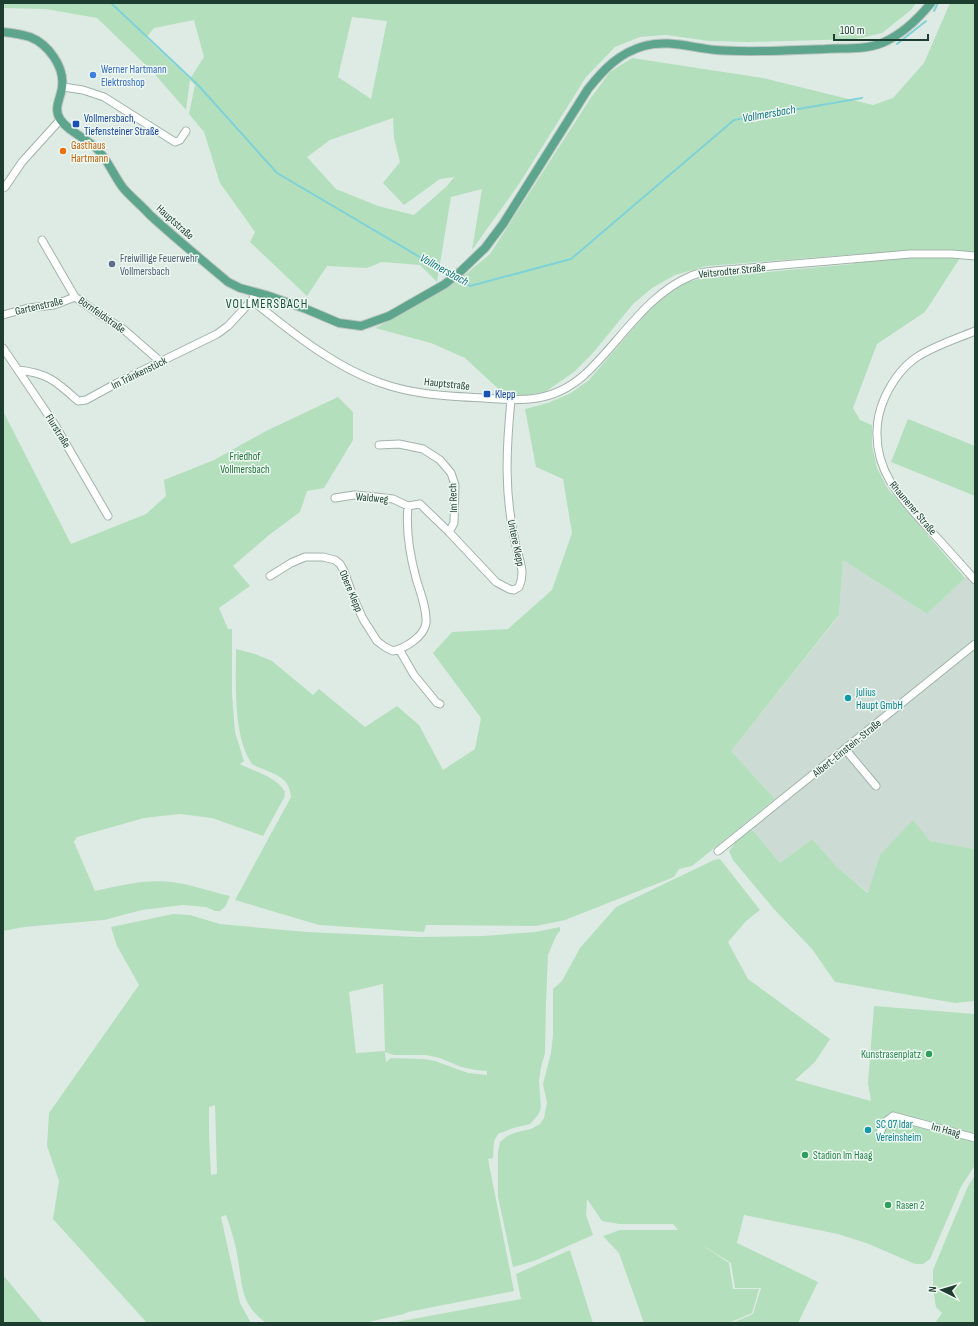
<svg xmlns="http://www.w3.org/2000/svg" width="978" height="1326" font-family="'Sofia Sans Condensed',sans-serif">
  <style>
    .built { fill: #ccdbd3 }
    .green { fill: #b4dfbc; fill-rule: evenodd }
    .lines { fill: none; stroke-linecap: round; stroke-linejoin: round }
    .stream { stroke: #7fd2d7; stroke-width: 2 }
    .minor-casing { stroke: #a1b3ab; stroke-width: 9 }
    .major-casing { stroke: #bcc5c1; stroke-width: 10 }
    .minor { stroke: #fff; stroke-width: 7 }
    .major { stroke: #5da68d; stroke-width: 8 }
    .shop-dot { fill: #3f7fe0; stroke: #eef8f2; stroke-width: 1.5 }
    .transit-dot { fill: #1a4fb4; stroke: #eef8f2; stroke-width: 1.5 }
    .food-dot { fill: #e8710a; stroke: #eef8f2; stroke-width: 1.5 }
    .service-dot { fill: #5c6f8a; stroke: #eef8f2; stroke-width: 1.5 }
    .culture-dot { fill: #0f9aa8; stroke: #eef8f2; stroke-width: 1.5 }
    .leisure-dot { fill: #2e9e5b; stroke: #eef8f2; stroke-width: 1.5 }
    .labels { text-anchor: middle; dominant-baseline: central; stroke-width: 3; stroke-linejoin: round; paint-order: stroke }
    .shop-label { font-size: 11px; fill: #366cbe; stroke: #eef8f2; text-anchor: start }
    .transit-label { font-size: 11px; fill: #164399; stroke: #eef8f2; text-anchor: start }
    .food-label { font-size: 11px; fill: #c56008; stroke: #eef8f2; text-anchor: start }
    .street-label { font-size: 11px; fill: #1e3d31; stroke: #eef8f2 }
    .service-label { font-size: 11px; fill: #4e5e75; stroke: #eef8f2; text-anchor: start }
    .park-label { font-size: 11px; fill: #24783c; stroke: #eef8f2 }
    .culture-label { font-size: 11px; fill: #0d838f; stroke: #eef8f2; text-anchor: start }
    .leisure-label { font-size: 11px; fill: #27864d; stroke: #eef8f2; text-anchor: start }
    .water-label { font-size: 12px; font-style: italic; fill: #12767f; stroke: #eef8f2 }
    .quarter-label { font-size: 13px; letter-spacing: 1px; fill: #18513e; stroke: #eef8f2 }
  </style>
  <rect width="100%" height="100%" fill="#deebe4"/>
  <path class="built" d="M843,560L927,614L965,578L975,570V849L930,841L913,821L880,855L869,893L837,867L812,839L780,863L751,828L775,799L731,751L839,616Z"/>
  <path class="green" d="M3,3H916L911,10L882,33L856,39L749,42L709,41L666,35L640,37L615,47L586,77L519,184L472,250L482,189L451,197L437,282L420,265L382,262L367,268L327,266L307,296L250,242L255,232L220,183L204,132L189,114L195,85L190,80L186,110L152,71L97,18L46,9L3,8ZM352,17L387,21L371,99L338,77ZM194,20L204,57L190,79L146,38L154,28ZM393,118L394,138L400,162L383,183L404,205L440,179L454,177L447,186L414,215L378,206L336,189L307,157L330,140Z
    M950,3H975V252L968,251L960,258L925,312L877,344L853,408L860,420L872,425V446L877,468L888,489L965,578L927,614L843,560L839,615L731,751L775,799L692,866L679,869L674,877L565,920L536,926L426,925L424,932L319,925L235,900L291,797C289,778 279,776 263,769C257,767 253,766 250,761C233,732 236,682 236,649L255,654L272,661L313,695L319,689L365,727L397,706L419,725L443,770L475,749L481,718L433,653L452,632L508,629L552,590L572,533L563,479L536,467L525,409L548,403L571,393L589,380L651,308L674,289L685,283L702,278L853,264L859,254L707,266L675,275L652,288L633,304L592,354L574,372L545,392L527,395H505L465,358L431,343L375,328L395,318L457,281L469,287L461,278L490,254L590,99L610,72L632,58L763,78L873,105L893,98L924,63Z
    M338,397L353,412V440L324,488L307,491L300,512L269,535L233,566L250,586L219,608L228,629H232V694L235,732L244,761L240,764C255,772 276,776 285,792L284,798L263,836L212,818L180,814L144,818L77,837L74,842L95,891C122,885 151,878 178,883C196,886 213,892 230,896L225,907L220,911H215L206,907L183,905L142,910L104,920L24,927L3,931V411L71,544L146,514L166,496L164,480L214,460L266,431Z
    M908,419L975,446V496L891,462Z
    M913,820L930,841L975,849V1001L955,1003L835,982L812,949L773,908L733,860L729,851L736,841L751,828L780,863L812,839L837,867L868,893L880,855Z
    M720,859L760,910L746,921L728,942L748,979L830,1039L815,1062L795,1080L871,1101L868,1083L874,1006L975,1014V1165L961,1187L930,1259L923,1264H915L869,1244L838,1234L744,1215L737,1243L818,1282L798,1323H732L753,1314L761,1288H735L731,1263L699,1243L729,1263L733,1289H759L752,1313L729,1323H644L619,1253L603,1236L620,1230H678L673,1224H619L602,1221L587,1199L586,1215L593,1235L534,1261L513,1267L498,1197V1152L500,1142L507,1136L517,1132L531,1129L540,1124L544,1118L547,1103L543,1084L551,1053L553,1036V989L562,981L580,948L616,907L714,860Z
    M173,914L190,915L220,924L307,932L417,937L483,936L535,932L560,927V931L556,936L548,955L546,1003L545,1053L541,1067L539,1081L541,1108L538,1115L530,1124L513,1128L498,1134L494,1141L493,1158L488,1159L514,1291L408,1312L404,1314L364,1323H266C241,1304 243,1289 238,1260C236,1245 231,1229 226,1215L221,1217L240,1303L251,1323H147L53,1219L59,1181L47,1146L49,1113L139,985L117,946L111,927ZM383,984L385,1051L356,1053L349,992ZM385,1052L394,1055H426L440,1058L461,1067L476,1070L487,1071V1075L468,1073L435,1061L424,1059L391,1058L386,1062ZM215,1105L217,1174L211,1175L209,1134V1107Z
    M975,1175V1323H935L942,1313L936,1307L933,1289V1270L968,1186Z
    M570,1250L593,1323H391L521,1299L516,1274Z
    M3,1275L43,1323H3Z"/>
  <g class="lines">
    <path class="stream" d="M111,3L198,85L277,173L452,276
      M934,11L938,3
      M897,44L926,21
      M456,278L470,286L571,259L734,120L862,98"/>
    <defs>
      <path id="minor" d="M63,87L83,90L104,97L175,142L180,140L186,131
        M3,188L5,187L22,162L60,120
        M42,240L75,297L102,316L123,329L161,362
        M255,292L253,299L259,306C295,335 337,368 381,383C414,395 449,396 483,398C521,401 552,403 583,376C619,344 645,295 691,276C698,273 707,272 714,271L910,254H952L975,256
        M3,315L28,308L54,305L75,297
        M975,331C956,339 934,346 917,357C902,367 892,382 885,397C880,408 877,420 877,432C876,474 902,499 928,528C944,545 959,562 975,580
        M3,348L55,425L108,516
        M18,370C48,373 57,382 78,401L86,400L117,383L217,334L228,326L253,299
        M379,445L399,444L423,449L440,460L451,473L455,485L454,523L449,532
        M335,498L354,495L376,497L393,499L408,506L420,504L449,532L496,582L509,589L514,590L519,587C526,571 519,561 516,546C504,495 506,451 511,400
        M270,576L291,563L305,557H323L335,560L340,564L344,571L354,599L363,619L377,641L385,647L393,651C405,648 424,637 426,623C427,608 420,592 416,578C410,556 406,528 408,506
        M399,649L414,675L437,703L440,704
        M845,749L876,786
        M718,851L975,644
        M880,1133L884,1123L893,1116L975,1138"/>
      <path id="major" d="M3,32C12,33 21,34 30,37C48,44 65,67 62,87C61,98 53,108 60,119C68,132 87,138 97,149C109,161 114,177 124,189C132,198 142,206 150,215C175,238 202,260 228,282L240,288L266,295L306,309L339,323L361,326L389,316L445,284L461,271L485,248L503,224L588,89C604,69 619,53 644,46C668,39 692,48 716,50C752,53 789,50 825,49C843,48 865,50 882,43C901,35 918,19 931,3"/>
    </defs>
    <use href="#minor" class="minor-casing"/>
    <use href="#major" class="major-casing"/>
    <use href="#minor" class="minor"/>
    <use href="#major" class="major"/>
  </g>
  <circle class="shop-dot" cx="93" cy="75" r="4"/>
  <g class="transit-dot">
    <rect x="72" y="120" width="8" height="8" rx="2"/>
    <rect x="483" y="390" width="8" height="8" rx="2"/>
  </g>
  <circle class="food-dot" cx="63" cy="151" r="4"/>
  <circle class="service-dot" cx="112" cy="264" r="4"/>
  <g class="culture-dot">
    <circle cx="848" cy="698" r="4"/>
    <circle cx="868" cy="1130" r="4"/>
  </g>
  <g class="leisure-dot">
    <circle cx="929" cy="1054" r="4"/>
    <circle cx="805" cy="1155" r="4"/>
    <circle cx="888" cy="1205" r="4"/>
  </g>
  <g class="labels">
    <g class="shop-label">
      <text x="101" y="69">Werner Hartmann<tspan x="101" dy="13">Elektroshop</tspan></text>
    </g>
    <g class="transit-label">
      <text x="84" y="118">Vollmersbach,<tspan x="84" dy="13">Tiefensteiner Straße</tspan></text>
      <text x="495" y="394">Klepp</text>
    </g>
    <g class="food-label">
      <text x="71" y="145">Gasthaus<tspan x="71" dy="13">Hartmann</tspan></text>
    </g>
    <g class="street-label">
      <text transform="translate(175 222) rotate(42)">Hauptstraße</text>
      <text transform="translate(732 271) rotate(-6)">Veitsrodter Straße</text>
      <text transform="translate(39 306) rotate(-13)">Gartenstraße</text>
      <text transform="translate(102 315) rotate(35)">Bornfeldstraße</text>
      <text transform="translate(139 373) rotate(-26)">Im Tränkenstück</text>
      <text transform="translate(447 384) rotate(6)">Hauptstraße</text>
      <text transform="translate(58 431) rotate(58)">Flurstraße</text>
      <text transform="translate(372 498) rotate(5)">Waldweg</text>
      <text transform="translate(453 498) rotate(-92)">Im Rech</text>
      <text transform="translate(913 508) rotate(50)">Rhaunener Straße</text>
      <text transform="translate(516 543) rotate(78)">Untere Klepp</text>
      <text transform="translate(351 591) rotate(67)">Obere Klepp</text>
      <text transform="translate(847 748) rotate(-39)">Albert-Einstein-Straße</text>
      <text transform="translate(946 1130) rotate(15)">Im Haag</text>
    </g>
    <g class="service-label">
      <text x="120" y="258">Freiwillige Feuerwehr<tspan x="120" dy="13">Vollmersbach</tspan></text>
    </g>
    <g class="park-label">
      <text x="245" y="456">Friedhof<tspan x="245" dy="13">Vollmersbach</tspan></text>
    </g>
    <g class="culture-label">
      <text x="856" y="692">Julius<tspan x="856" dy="13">Haupt GmbH</tspan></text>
      <text x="876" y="1124">SC 07 Idar<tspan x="876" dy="13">Vereinsheim</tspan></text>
    </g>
    <g class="leisure-label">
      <text x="921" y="1054" text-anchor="end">Kunstrasenplatz</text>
      <text x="813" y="1155">Stadion Im Haag</text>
      <text x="896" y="1205">Rasen 2</text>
    </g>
    <g class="water-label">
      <text transform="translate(769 114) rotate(-10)">Vollmersbach</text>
      <text transform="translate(444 270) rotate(29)">Vollmersbach</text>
    </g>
    <g class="quarter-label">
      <text x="267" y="304">VOLLMERSBACH</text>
    </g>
  </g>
  <rect width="978" height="1326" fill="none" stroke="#1e3d31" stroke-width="8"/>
  <g transform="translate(942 1290) rotate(275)" stroke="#eef8f2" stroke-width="3" paint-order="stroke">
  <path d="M0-3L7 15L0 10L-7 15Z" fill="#1e3d31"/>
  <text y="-6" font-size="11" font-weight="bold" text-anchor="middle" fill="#1e3d31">N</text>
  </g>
  <path d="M834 34v6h94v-6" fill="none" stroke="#1e3d31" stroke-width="2"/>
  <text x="840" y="34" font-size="12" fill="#1e3d31" stroke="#eef8f2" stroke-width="3" paint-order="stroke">100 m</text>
</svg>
